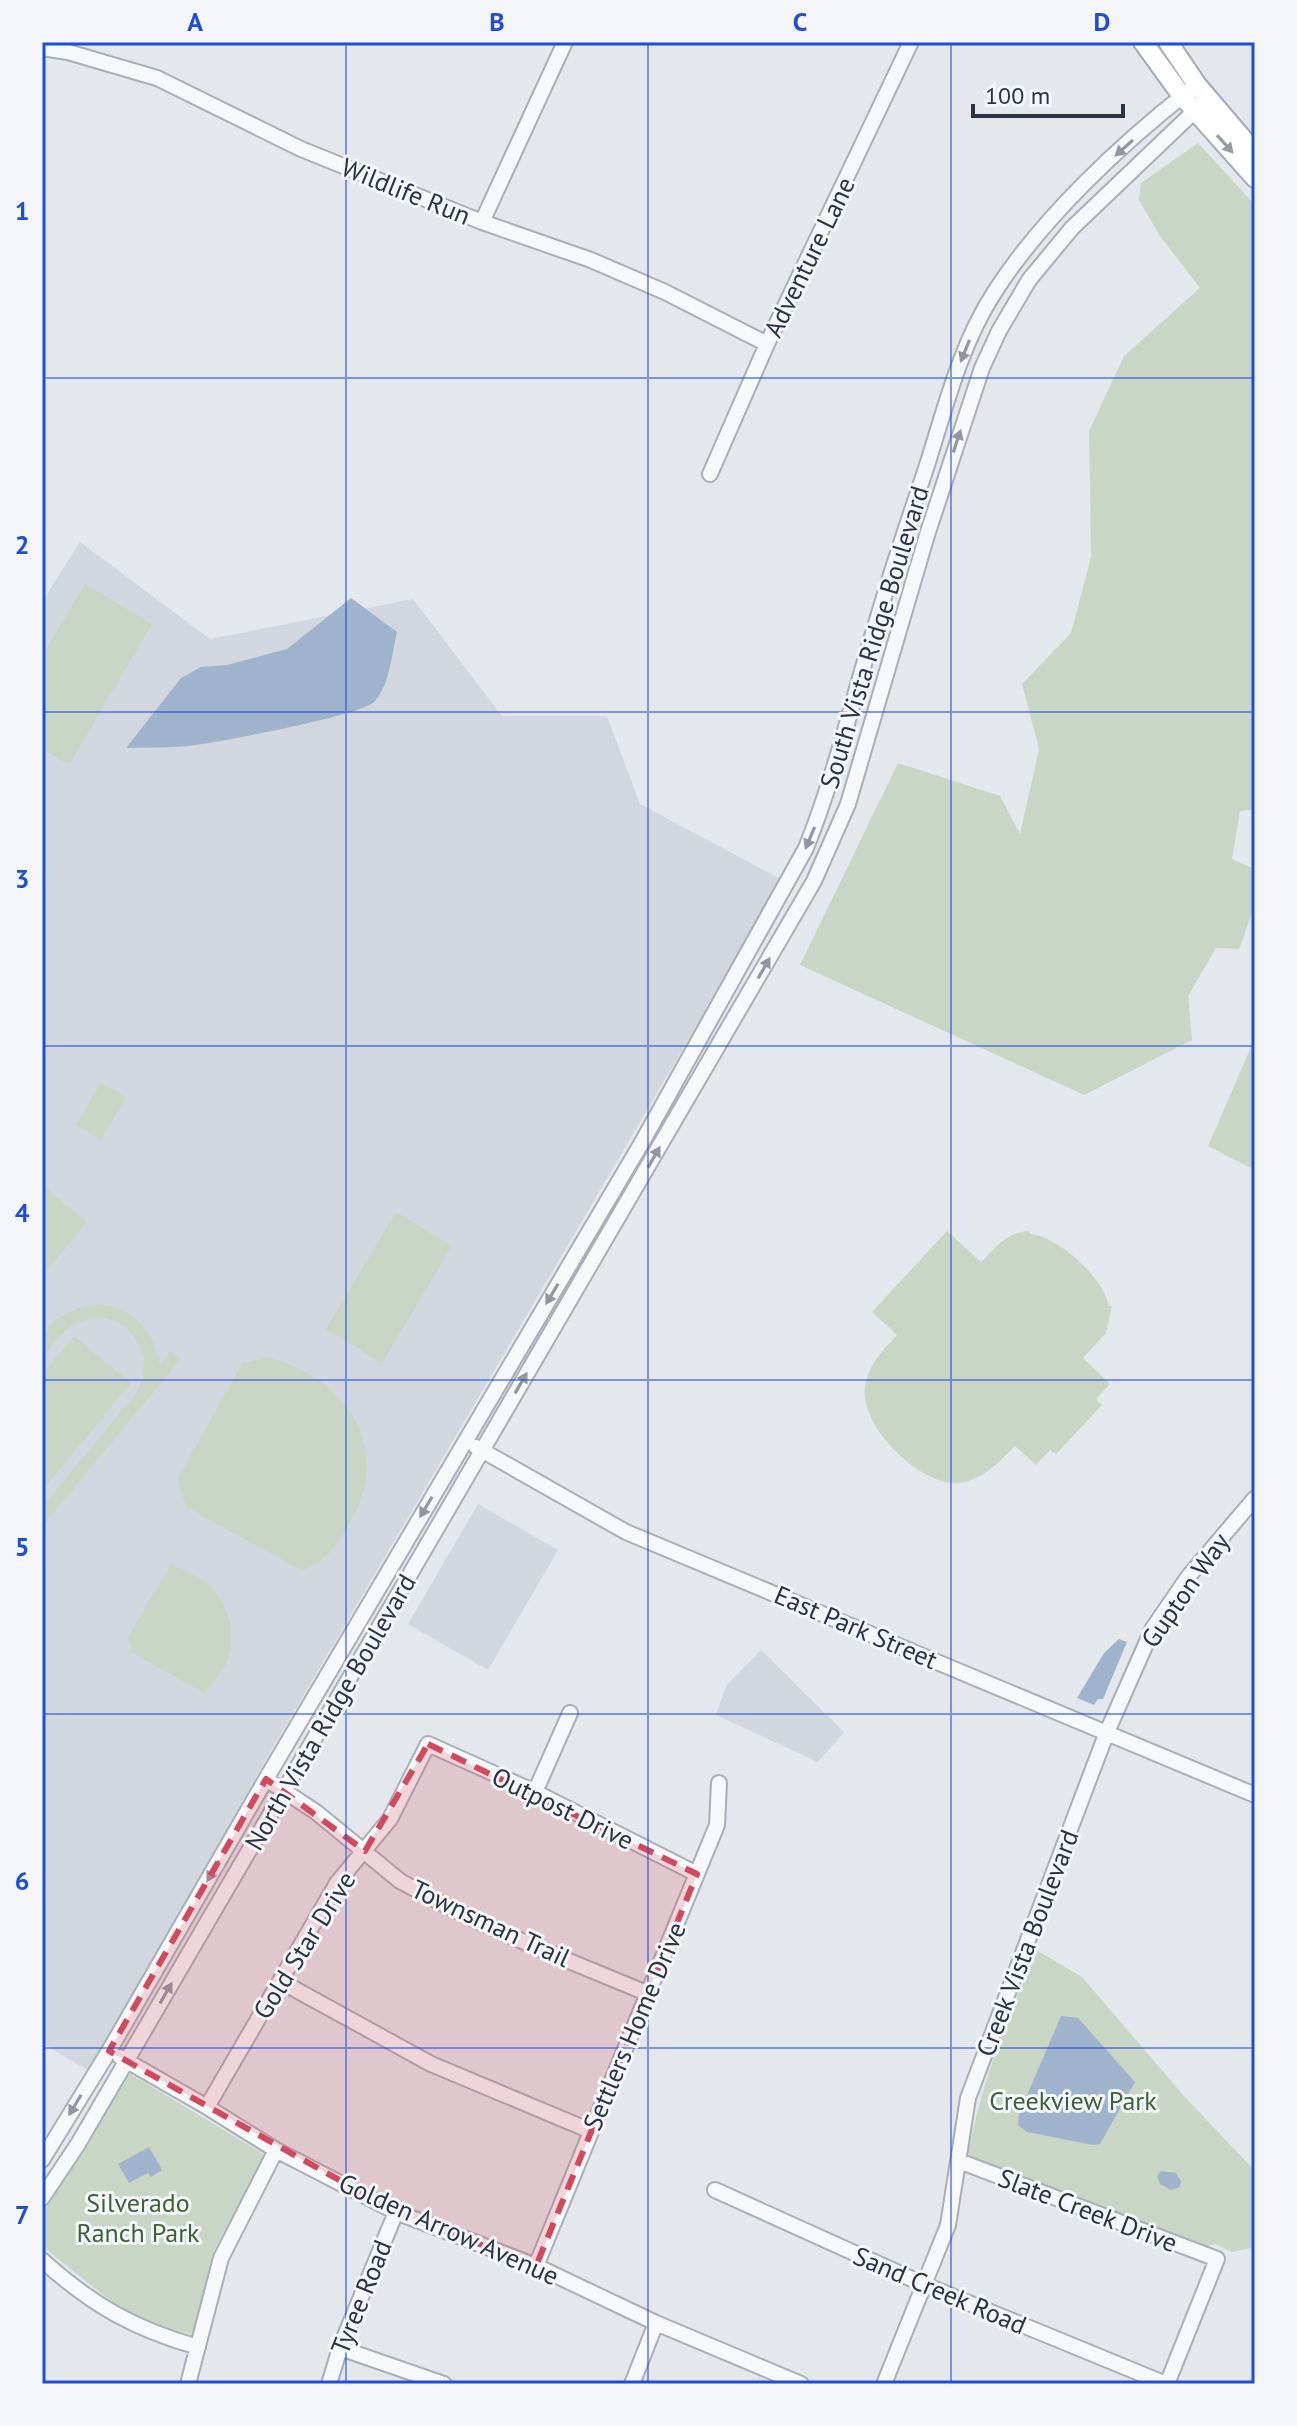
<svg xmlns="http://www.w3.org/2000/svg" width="1297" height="2426" font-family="'PT Sans',sans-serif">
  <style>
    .built { fill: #d2d6de }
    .green { fill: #c9d6c5 }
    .water { fill: #9fb4cc }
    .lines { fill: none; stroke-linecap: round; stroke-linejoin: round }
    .minor-casing { stroke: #a9aeb7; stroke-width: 18 }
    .major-casing { stroke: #a3abb8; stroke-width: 22 }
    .minor { stroke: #f7f8fa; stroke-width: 14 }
    .major { stroke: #fff; stroke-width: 18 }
    .oneway { fill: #959aa2 }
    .oneway2 { fill: #9196a0 }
    .marked { fill: #d1495b; fill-opacity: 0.2; stroke: #d1495b; stroke-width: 6; stroke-dasharray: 16 10; stroke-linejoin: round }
    .grid { fill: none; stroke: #1d4ed8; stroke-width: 2; stroke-opacity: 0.55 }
    .labels { text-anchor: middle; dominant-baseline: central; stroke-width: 6; stroke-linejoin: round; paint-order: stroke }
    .street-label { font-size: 26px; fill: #2b3445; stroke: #f4f6f9 }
    .park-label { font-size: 26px; fill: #3f6138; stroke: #f4f6f9 }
    .neatline { fill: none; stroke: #1d4ed8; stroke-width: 3 }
    .grid-label { font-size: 26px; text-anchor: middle; font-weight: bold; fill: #1d4ed8 }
  </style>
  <rect width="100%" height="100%" fill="#e4e7ec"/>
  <path class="built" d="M80,542L210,639L413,599L502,716H607L640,804L782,880L265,1761L91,2072L42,2043V602Z
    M478,1504L558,1550L488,1670L408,1624Z
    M761,1650L844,1732L818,1762L716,1715L726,1686Z"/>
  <path class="green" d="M1198,143L1255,205V810L1240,811L1232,859L1255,869V905L1239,949L1216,948L1188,996L1192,1040L1084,1095L800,965L898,763L1000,796L1020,834L1039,749L1022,684L1071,633L1091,557L1089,431L1124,356L1200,288L1160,236L1139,200L1141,183Z
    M85,584L152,624L69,765L42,749V656Z
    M1255,1038V1170L1208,1146Z
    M101,1083L126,1097L101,1140L76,1125Z
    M42,1185L87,1222L42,1277Z
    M396,1212L452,1246L382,1363L326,1329Z
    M947,1231L981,1262C996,1247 1007,1232 1030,1231V1234C1059,1237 1103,1277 1109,1306H1112L1106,1333L1083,1358L1110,1384L1096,1399L1102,1405L1056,1454L1050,1450L1036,1465L1015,1446C999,1462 983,1480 959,1483C921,1487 859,1426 865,1387C868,1365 883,1350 897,1335L872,1312Z
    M96,1305C131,1305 155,1330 159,1364L171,1351L181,1359L42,1527V1507L136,1393C161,1353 122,1301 77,1323C62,1330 52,1346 42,1359C42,1353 40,1344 42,1339C48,1318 77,1306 96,1305Z
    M74,1336L131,1383L42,1491V1374Z
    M266,1357C343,1376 393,1443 352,1519C338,1545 329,1558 303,1571L186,1507L178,1478L242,1364Z
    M171,1564C182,1571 194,1573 205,1581C228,1600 238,1634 227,1662C222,1674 212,1684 204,1693L132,1653L128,1637Z
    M1038,1951L1082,1977L1184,2096L1255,2171V2247L1232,2252L1215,2244L1204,2248L971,2157L968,2153C982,2083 1007,2014 1038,1951Z
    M129,2073L265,2155L214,2251L195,2335L169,2329L128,2315L42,2246V2214L85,2149Z"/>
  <path class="water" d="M351,598L397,632C392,652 390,686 374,702C359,716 215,743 188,746C168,748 146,747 126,748L181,678L201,667L227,665L287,649Z
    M1119,1639L1127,1642L1103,1699H1098L1094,1705L1077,1698L1104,1653Z
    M1061,2016L1078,2018L1135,2082L1100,2144L1093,2145L1027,2132L1018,2125L1019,2114Z
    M149,2147L162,2170L151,2177L148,2173L129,2183L118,2164Z
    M1161,2171L1176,2173L1181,2181L1180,2187L1171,2190L1160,2184L1157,2176Z"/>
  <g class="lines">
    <defs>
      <path id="minor" d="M42,48L68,52L157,78L301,149L482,222L591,260L665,292L767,344
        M482,222L565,42
        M710,474L767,344L911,42
        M476,1447L626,1532L1255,1795
        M266,1779L316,1812L400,1881C479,1926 565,1959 649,1994
        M535,1792L570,1713
        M280,1981L431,2064L591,2131
        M120,2057L207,2107L276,2150L396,2212L536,2266L656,2323L801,2384
        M207,2107L337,1883L390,1819L428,1744L535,1792L697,1874
        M42,2160L109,2051L266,1779L641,1144L806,848C836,773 854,694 878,617C893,565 911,514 928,462C946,405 961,344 994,293C1041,219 1121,144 1190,90
        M959,2161L1217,2259L1167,2384
        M715,2190L925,2285L1166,2384
        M42,2198L78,2144L814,881L848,804L927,535L982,368L999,331L1029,280L1072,228L1202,104
        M42,2260C92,2305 134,2329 198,2347
        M536,2266L717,1825L719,1783
        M340,2348L444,2384
        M188,2384L221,2258L276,2150
        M329,2384L340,2348L396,2212
        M632,2384L656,2323
        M884,2384L948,2225L968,2098L1107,1732L1153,1628L1188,1577L1255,1498"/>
      <path id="major" d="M1143,42L1182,96L1255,178
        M1168,42L1197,85L1255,153"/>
    </defs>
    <use href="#minor" class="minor-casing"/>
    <use href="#major" class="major-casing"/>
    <use href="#minor" class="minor"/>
    <use href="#major" class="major"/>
  </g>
  <defs><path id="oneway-solid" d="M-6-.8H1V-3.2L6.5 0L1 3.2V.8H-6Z" transform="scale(2)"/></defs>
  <use class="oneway" href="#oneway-solid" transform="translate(1225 144) rotate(48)"/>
  <g class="oneway2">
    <use href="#oneway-solid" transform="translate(1124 148) rotate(138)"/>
    <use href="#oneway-solid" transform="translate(965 351) rotate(112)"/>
    <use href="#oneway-solid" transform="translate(957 441) rotate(-72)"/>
    <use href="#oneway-solid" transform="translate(810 838) rotate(113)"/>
    <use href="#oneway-solid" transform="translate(764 968) rotate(-60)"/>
    <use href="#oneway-solid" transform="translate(654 1157) rotate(-60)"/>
    <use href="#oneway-solid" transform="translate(552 1294) rotate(121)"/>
    <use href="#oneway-solid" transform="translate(521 1383) rotate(-60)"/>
    <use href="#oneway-solid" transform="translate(426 1507) rotate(121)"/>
    <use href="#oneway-solid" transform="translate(213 1871) rotate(120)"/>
    <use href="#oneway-solid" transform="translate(166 1993) rotate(-60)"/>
    <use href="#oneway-solid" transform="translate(75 2105) rotate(121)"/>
  </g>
  <path class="marked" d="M428,1744L697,1874L536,2266L396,2212L109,2051L266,1779L365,1851Z"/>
  <path class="grid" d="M346,42V2384M648,42V2384M951,42V2384M42,378H1255M42,712H1255M42,1046H1255M42,1380H1255M42,1714H1255M42,2048H1255"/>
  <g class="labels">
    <g class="street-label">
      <text transform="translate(406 191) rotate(22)">Wildlife Run</text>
      <text transform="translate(809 257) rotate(-64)">Adventure Lane</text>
      <text transform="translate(874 637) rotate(-73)">South Vista Ridge Boulevard</text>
      <text transform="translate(1185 1590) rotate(-55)">Gupton Way</text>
      <text transform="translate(856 1627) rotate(23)">East Park Street</text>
      <text transform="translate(330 1712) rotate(-60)">North Vista Ridge Boulevard</text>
      <text transform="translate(563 1808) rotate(26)">Outpost Drive</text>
      <text transform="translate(491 1923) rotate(25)">Townsman Trail</text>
      <text transform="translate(1027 1943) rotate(-69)">Creek Vista Boulevard</text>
      <text transform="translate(304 1945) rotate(-58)">Gold Star Drive</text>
      <text transform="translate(634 2026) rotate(-67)">Settlers Home Drive</text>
      <text transform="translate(1088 2210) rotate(21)">Slate Creek Drive</text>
      <text transform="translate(449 2229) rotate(24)">Golden Arrow Avenue</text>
      <text transform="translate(940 2290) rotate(23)">Sand Creek Road</text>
      <text transform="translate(361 2297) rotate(-68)">Tyree Road</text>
    </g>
    <g class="park-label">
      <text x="1073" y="2100">Creekview Park</text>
      <text x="138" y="2202">Silverado<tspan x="138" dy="30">Ranch Park</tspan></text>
    </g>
  </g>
  <rect width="1297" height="2426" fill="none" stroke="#f4f6f9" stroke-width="88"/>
  <path d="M973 104v12h150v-12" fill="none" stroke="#2b3445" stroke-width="4"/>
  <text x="985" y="104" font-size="24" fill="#2b3445" stroke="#f4f6f9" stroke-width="6" paint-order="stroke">100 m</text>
  <rect x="44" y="44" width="1209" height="2338" class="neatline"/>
  <g class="grid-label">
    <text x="195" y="31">A</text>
    <text x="497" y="31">B</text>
    <text x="800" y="31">C</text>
    <text x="1102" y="31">D</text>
    <text x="22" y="220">1</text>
    <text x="22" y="554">2</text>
    <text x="22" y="888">3</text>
    <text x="22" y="1222">4</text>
    <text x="22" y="1556">5</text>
    <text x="22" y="1890">6</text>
    <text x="22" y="2224">7</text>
  </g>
</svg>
